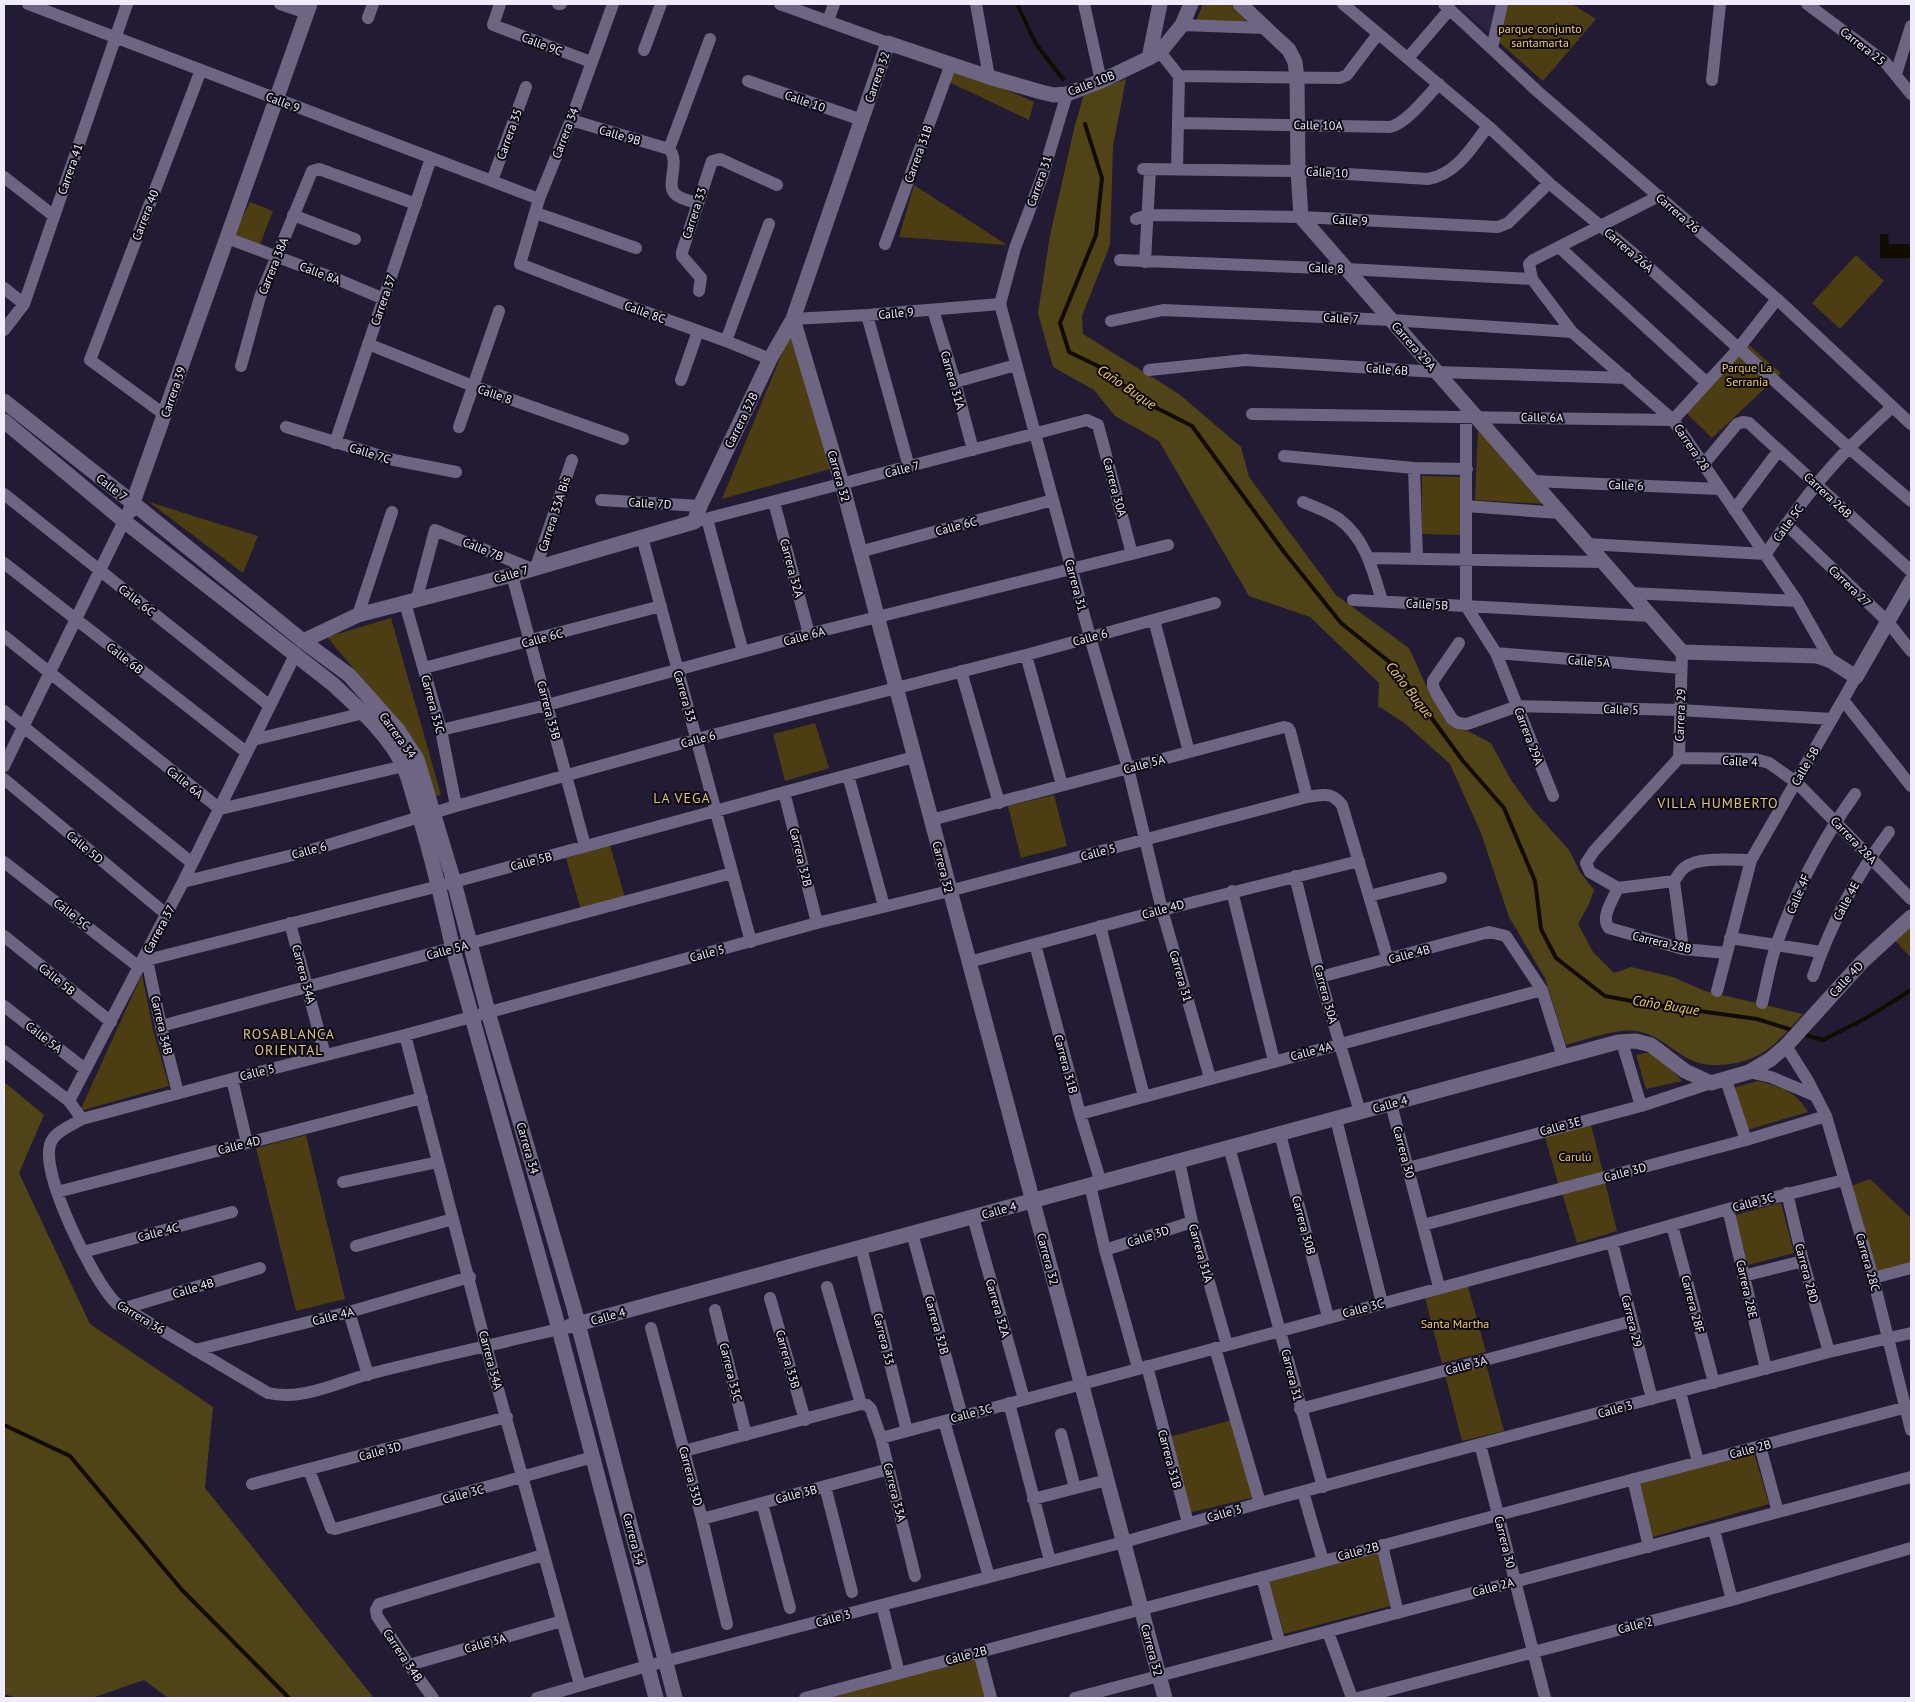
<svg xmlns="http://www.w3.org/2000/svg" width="1915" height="1702" font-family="'PT Sans',sans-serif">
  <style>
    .built { fill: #2b2140 }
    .green { fill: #4c3e12 }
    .forest { fill: #504318 }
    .water { fill: #120b00 }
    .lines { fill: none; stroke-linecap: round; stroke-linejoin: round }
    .stream { stroke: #120b00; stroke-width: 4 }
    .minor { stroke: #6d6582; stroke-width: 12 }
    .tertiary { stroke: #6d6582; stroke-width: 15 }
    .labels { text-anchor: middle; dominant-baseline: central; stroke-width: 4; stroke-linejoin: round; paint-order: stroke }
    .park-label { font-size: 12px; fill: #f3cf60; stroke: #0b0812 }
    .street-label { font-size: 12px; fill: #efebfc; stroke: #0b0812 }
    .water-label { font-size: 14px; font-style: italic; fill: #f0cc5d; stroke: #0b0812 }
    .neighbourhood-label { font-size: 14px; letter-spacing: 1px; fill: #dfc579; stroke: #0b0812 }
  </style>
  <rect width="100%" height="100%" fill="#221b33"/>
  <path class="built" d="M1456,4H1500L1494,38Z"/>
  <path class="green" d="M1203,4H1230L1248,23L1196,21Z
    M1500,4H1572L1596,19L1543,81L1494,38Z
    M952,66L1034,102L1029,120L945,80Z
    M914,185L1007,245L899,237Z
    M250,202L273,211L260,244L233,236Z
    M1856,255L1884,281L1840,329L1812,303Z
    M790,334L830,469L722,499Z
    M1743,340L1781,373L1712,438L1684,411Z
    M1478,427L1545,504L1475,500Z
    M1422,476L1462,477L1461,535L1422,534Z
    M149,502L258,536L243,573Z
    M391,618L441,795L433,797L379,699L327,637Z
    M815,723L829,768L785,781L773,734Z
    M1054,795L1067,846L1021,858L1008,806Z
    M610,845L625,898L581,910L566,858Z
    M1911,918V958L1890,935Z
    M142,974L153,1030L169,1086L80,1111Z
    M1650,1052L1668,1065L1682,1081L1646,1089L1636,1055Z
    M1758,1081C1781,1087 1795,1090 1808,1112L1747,1130L1733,1088Z
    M1591,1125L1604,1176L1559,1187L1545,1137Z
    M306,1135L345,1299L296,1311L256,1148Z
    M1870,1179L1911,1218V1262L1876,1271L1851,1186Z
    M1605,1182L1617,1231L1577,1243L1562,1193Z
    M1781,1203L1794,1253L1748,1265L1735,1215Z
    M1467,1283L1486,1352L1442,1363L1424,1294Z
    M1486,1364L1504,1431L1462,1441L1445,1375Z
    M1236,1419L1255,1497L1188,1513L1165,1438Z
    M1752,1446L1769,1504L1649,1538L1633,1478Z
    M1376,1546L1390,1606L1284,1634L1268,1576Z
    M976,1656L987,1698H819Z"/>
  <path class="forest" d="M1126,79L1113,146L1110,245L1082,316L1083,334L1179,394L1241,447L1249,477L1336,595L1409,648L1430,694L1450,723L1472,733L1491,743L1511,780L1533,810L1569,850L1580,872L1594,890L1589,904L1578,924L1593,952L1614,973L1631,967L1673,977L1705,991L1803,1014C1779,1040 1766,1059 1730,1064C1714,1066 1704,1066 1689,1059C1671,1050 1658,1034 1636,1031C1616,1028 1586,1040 1566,1045L1545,978L1509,917L1481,833L1450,764L1403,722L1378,706L1379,683L1310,617L1249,596L1159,441L1115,416L1094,390L1053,367L1038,313L1050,235L1075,125L1084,94Z
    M4,1082L44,1115L19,1173L90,1324L213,1407L205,1488L374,1698H168L144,1680L92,1698H17L4,1694Z"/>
  <path class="water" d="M1880,234H1888L1889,244H1910V258H1880Z"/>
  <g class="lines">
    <path class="stream" d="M1017,4L1036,44L1063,79
      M1085,124L1102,178L1096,235L1060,323L1069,352L1102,368L1143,401L1192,426L1284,552L1341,623L1392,664L1463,761L1504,808L1535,881L1541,929L1556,958L1605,996L1642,1003L1757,1019L1795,1031
      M1802,1034L1823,1040L1868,1017L1911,990
      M4,1425L70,1456L182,1590L289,1698"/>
    <path class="minor" d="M28,4L539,199
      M280,4L307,13
      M500,4L493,25L591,62
      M558,4H561
      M613,4L571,120L539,199L520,264L621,303L726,341L770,359
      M780,4L888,43
      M976,4L989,77
      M1084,4L1101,81
      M1343,4L1488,126L1549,183L1633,253L1849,448L1911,501
      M1444,4L1536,90L1777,299L1911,424
      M1807,4L1885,62L1911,94
      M368,18L373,4
      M828,21L834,4
      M1182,25L1264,28
      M1492,48L1502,4
      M644,50L661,4
      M1160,52L1179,76L1340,78L1347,75L1378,34
      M1408,58L1450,9
      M1896,74L1911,26
      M1712,80L1720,4
      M748,81L862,120
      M1067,94L1042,177L1015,248L1000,304L1090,637L1128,768L1162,910L1210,1078
      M571,120L669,149
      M1179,123L1390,127C1407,123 1427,96 1439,84
      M669,149L710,39
      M669,149C681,162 665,185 675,194C680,199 690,201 697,203
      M1143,169L1298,171L1428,179C1457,174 1472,147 1488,126
      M1177,169L1179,76
      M4,177L54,216
      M492,181L526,87
      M1659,196L1533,260L1529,264L1532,279L1572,332L1673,420L1797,601L1831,661
      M536,213L636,248
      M293,215L355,239
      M1136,219L1148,215L1301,217L1498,227L1508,223L1549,183
      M227,238L339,280L384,299
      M885,244L951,64
      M1559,247L1707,383
      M1120,260L1347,269L1532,279
      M1145,262L1150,169
      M4,288L24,304
      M699,291L701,278L682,256V252L712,161L720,159L777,185
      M933,310L955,382L973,450
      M867,315L909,467
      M793,319L867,315L1000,304
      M1111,321L1163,310L1391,320L1572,332
      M4,330L24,304L127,4
      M726,341L769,224
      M368,344L473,386L623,439
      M241,366L260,297L312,171L319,169L416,204
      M1149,370L1245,360L1436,372L1626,378
      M681,380L698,331
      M955,382L1016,365
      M1252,414L1673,420L1738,349L1777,299
      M165,415L90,360L201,70
      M1466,416V606L1496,653L1553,796
      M286,427L394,460L456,472
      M459,427L499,311
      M335,443L431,158
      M1284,456L1414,468L1467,469
      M1703,465L1737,424L1743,422L1749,423L1911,571
      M1414,468L1417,559
      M1532,481L1719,489
      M4,494L270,706
      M601,500L700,506
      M774,502L809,634
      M1303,502C1315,507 1329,512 1339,519C1366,539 1373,571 1382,601
      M1466,506L1559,513
      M1734,510L1779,450
      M707,519L743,652
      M694,522L1087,420L1098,425L1132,554
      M1786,524L1888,622L1911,651
      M642,537L751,942
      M1587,544L1766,554C1791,516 1818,479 1850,447C1864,433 1878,420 1892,407
      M859,552L1053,500
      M1369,558L1603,562
      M4,563L246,752
      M536,567L572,460
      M512,575L585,846
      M1630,593L1797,601
      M417,598L435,530L530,568
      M1353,600L1650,616
      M405,603L441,730L456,806
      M358,615L392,512
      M1154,620L1189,752
      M4,636L220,809L404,766
      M1459,643L1433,681V686L1436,693L1452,719L1458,723L1467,724L1518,706L1680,710L1832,719
      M1496,653L1681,668
      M295,655L183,882L69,1101L82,1119C71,1126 53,1132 50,1145C41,1175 93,1281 116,1303L268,1393C302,1401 336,1383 369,1374C432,1358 496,1344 559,1329
      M1026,655L1062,785
      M424,668L661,606
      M961,671L999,803
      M1843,700L1911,786
      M4,711L192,863
      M441,730L547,705L809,634L1168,545
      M253,740L364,713
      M1679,758L1755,759L1769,763L1796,782L1911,899
      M4,766L124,521
      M848,775L884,906
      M4,779L166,914
      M784,792L817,923
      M931,820L1284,727L1288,728L1290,731L1307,797
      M4,862L139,967
      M1295,876L1320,977L1360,1112
      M1674,881L1618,888L1590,872L1586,863L1594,851L1679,758L1682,652
      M1674,881C1677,877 1680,871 1684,868C1697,856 1733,860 1751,860
      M1674,881L1683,949
      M183,882L305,852L456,806L697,739L1026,655L1215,603
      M1618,888C1613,899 1600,918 1609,928L1683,949L1726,953
      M1232,891L1274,1061
      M1369,896L1441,878
      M290,923L325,1055
      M1100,926L1144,1096
      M4,936L111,1022
      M1730,938L1821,952
      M1035,944L1080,1114L1101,1183
      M144,958L147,960L161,1026L178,1093
      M147,960L439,886L914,757
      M969,962L1162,910L1359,861
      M1813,976C1831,924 1856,876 1889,832
      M1320,977L1489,932L1506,936L1542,990L1563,1057
      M1717,991L1751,860L1856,677
      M1762,1003C1767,983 1770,962 1777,943C1796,890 1822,840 1855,794
      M4,1006L85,1069
      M161,1026L732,873
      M405,1035L486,1346L580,1685
      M1622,1042L1641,1106
      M1786,1046L1808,1081L1826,1116L1873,1278L1911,1430
      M4,1051L69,1101
      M1749,1072L1771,1077L1816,1096
      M232,1079L247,1143
      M1726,1080L1746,1140
      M1391,1104L1439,1287
      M1080,1114L1542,990
      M82,1119L232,1079L405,1035L817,923L949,891L1307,797C1323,795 1331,791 1342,805L1388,960
      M1336,1119L1382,1303
      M1280,1134L1328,1317
      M1229,1147L1323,1487
      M1179,1161L1192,1222L1227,1345
      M1408,1168L1641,1106L1711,1083
      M343,1182L438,1162
      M1090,1185L1105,1250L1138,1368
      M57,1192L422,1098
      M1787,1193L1803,1261L1829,1352
      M1728,1209L1766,1369
      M973,1217L1024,1399
      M1423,1225L1746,1140L1826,1116
      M1672,1225L1714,1383
      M912,1233L962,1416
      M1612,1242L1652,1399
      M356,1246L453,1219
      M861,1247L907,1431
      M1105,1250L1192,1222
      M83,1252L232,1212
      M1743,1276L1803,1261
      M1873,1278L1911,1268
      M827,1287L861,1404
      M770,1298L805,1420
      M125,1308L260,1268
      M715,1310L746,1435
      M349,1312L368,1375
      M651,1328L702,1519L727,1624
      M1215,1348L1260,1503
      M195,1350L349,1312L470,1277
      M1147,1366L1188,1523
      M1680,1392L1698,1462
      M1009,1403L1050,1561
      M1300,1409L1632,1321
      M944,1421L989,1577
      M1061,1434L1075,1488
      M881,1438L1612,1242L1728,1209L1844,1180
      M1480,1444L1545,1698
      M1760,1446L1778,1512
      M684,1451L861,1404L867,1405L871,1409L881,1438L915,1576
      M309,1470L331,1528L335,1529L593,1457
      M1633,1479L1649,1547
      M252,1484L507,1417
      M825,1486L852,1592
      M1303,1492L1323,1561
      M1033,1499L1107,1480
      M762,1503L790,1608
      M702,1519L889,1469
      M1714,1530L1732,1600
      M1382,1545L1398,1613
      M1262,1577L1280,1644
      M882,1605L899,1673
      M1328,1632L1352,1698
      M979,1652L991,1698
      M409,1665L562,1621
      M433,1698L409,1665L377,1616L376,1610L379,1604L543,1555
      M537,1698L647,1666L1124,1542L1260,1503L1480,1444L1829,1352L1911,1333
      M805,1698L1911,1406
      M1075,1698L1911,1477
      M1358,1698L1732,1600L1911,1548"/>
    <path class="tertiary" d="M1240,4L1289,50L1295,62L1297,78L1298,171L1301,217L1682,652L1817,656L1831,661L1856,677L1911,581
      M1149,58L1160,4
      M793,319L842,484L1165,1698
      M4,401L133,503L303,641L349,675L398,730L417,759L454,882L488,1012L574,1308L675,1698
      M4,421L124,521L334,685C359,709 388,734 403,765C409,778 412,792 416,805C431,852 442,900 453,949L559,1329L656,1698
      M130,511L310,4
      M303,641L358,615L512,575L694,522L700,506L770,359L793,319L888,43L989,77L1041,92L1054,95L1067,94L1101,81L1149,58L1160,52L1182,25L1191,4
      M570,1326L1618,1042L1636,1041L1651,1045L1685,1071L1711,1083L1749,1072L1771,1059L1786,1046L1862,962L1911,917"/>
  </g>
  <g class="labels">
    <g class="park-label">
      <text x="1540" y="28">parque conjunto<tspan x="1540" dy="14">santamarta</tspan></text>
      <text x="1747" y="367">Parque La<tspan x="1747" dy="14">Serrania</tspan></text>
      <text x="1575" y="1156">Carulú</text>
      <text x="1455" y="1323">Santa Martha</text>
    </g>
    <g class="street-label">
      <text transform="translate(542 44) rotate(21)">Calle 9C</text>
      <text transform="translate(1863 46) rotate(38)">Carrera 25</text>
      <text transform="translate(877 77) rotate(-71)">Carrera 32</text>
      <text transform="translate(1091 83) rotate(-21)">Calle 10B</text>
      <text transform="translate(805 101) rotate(19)">Calle 10</text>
      <text transform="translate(283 102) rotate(21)">Calle 9</text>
      <text transform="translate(1318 125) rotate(1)">Calle 10A</text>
      <text transform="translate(565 133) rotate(-69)">Carrera 34</text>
      <text transform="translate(509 134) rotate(-70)">Carrera 35</text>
      <text transform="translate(620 135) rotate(16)">Calle 9B</text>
      <text transform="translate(918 154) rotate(-70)">Carrera 31B</text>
      <text transform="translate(70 169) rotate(-71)">Carrera 41</text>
      <text transform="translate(1327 172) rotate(3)">Calle 10</text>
      <text transform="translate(1039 181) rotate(-71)">Carrera 31</text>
      <text transform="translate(694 213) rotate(-72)">Carrera 33</text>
      <text transform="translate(1678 213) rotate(41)">Carrera 26</text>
      <text transform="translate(145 215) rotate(-69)">Carrera 40</text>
      <text transform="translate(1350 220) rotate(3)">Calle 9</text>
      <text transform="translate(1629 250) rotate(41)">Carrera 26A</text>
      <text transform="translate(273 266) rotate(-68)">Carrera 38A</text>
      <text transform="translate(1326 268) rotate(2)">Calle 8</text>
      <text transform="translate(320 273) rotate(21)">Calle 8A</text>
      <text transform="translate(383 300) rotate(-71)">Carrera 37</text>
      <text transform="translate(645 312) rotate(20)">Calle 8C</text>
      <text transform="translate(896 313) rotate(-5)">Calle 9</text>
      <text transform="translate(1341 318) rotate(3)">Calle 7</text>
      <text transform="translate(1414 346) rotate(49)">Carrera 29A</text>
      <text transform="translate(1387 369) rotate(4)">Calle 6B</text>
      <text transform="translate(953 380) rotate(74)">Carrera 31A</text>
      <text transform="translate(173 392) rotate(-71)">Carrera 39</text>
      <text transform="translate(495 394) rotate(19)">Calle 8</text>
      <text transform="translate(1542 417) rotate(1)">Calle 6A</text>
      <text transform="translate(741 420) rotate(-64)">Carrera 32B</text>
      <text transform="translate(1692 447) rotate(56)">Carrera 28</text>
      <text transform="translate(370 453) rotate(17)">Calle 7C</text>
      <text transform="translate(902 469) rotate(-14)">Calle 7</text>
      <text transform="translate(839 476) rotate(74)">Carrera 32</text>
      <text transform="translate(1626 485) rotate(2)">Calle 6</text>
      <text transform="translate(112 487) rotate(38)">Calle 7</text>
      <text transform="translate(1115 487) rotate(75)">Carrera 30A</text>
      <text transform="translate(1828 495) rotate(43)">Carrera 26B</text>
      <text transform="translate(650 503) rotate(3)">Calle 7D</text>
      <text transform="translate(554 514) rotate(-72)">Carrera 33A Bis</text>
      <text transform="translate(1788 523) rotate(-54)">Calle 5C</text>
      <text transform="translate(956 526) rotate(-15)">Calle 6C</text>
      <text transform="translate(483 549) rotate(22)">Calle 7B</text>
      <text transform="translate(792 568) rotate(75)">Carrera 32A</text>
      <text transform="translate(511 574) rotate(-16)">Calle 7</text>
      <text transform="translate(1076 585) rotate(75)">Carrera 31</text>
      <text transform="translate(1850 586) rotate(44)">Carrera 27</text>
      <text transform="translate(137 600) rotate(38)">Calle 6C</text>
      <text transform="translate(1427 604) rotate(3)">Calle 5B</text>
      <text transform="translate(804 636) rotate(-15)">Calle 6A</text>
      <text transform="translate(1090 637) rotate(-15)">Calle 6</text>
      <text transform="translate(542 638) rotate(-15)">Calle 6C</text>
      <text transform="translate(125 658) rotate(38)">Calle 6B</text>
      <text transform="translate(1589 661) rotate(4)">Calle 5A</text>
      <text transform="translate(685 696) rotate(74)">Carrera 33</text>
      <text transform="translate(433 704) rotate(75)">Carrera 33C</text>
      <text transform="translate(1621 709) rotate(2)">Calle 5</text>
      <text transform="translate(549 710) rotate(75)">Carrera 33B</text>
      <text transform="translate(1680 715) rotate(-88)">Carrera 29</text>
      <text transform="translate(398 735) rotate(54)">Carrera 34</text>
      <text transform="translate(1529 736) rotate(69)">Carrera 29A</text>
      <text transform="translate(698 739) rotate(-15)">Calle 6</text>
      <text transform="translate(1740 761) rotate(3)">Calle 4</text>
      <text transform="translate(1144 764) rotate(-15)">Calle 5A</text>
      <text transform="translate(1805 766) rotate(-60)">Calle 5B</text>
      <text transform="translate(185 782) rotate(39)">Calle 6A</text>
      <text transform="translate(1854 840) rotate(46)">Carrera 28A</text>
      <text transform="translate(85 847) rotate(40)">Calle 5D</text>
      <text transform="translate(309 850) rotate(-15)">Calle 6</text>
      <text transform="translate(1098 852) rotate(-15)">Calle 5</text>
      <text transform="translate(801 857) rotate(76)">Carrera 32B</text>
      <text transform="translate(531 861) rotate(-15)">Calle 5B</text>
      <text transform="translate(943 867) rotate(76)">Carrera 32</text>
      <text transform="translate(1798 894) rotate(-67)">Calle 4F</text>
      <text transform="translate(1846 901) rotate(-62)">Calle 4E</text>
      <text transform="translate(1163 909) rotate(-15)">Calle 4D</text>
      <text transform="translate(72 914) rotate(38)">Calle 5C</text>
      <text transform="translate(159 929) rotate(-62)">Carrera 37</text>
      <text transform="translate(1662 942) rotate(13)">Carrera 28B</text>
      <text transform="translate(447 950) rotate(-15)">Calle 5A</text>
      <text transform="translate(707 953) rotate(-15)">Calle 5</text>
      <text transform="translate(1409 954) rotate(-15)">Calle 4B</text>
      <text transform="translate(304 974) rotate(75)">Carrera 34A</text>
      <text transform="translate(1181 976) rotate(74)">Carrera 31</text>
      <text transform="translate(57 979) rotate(39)">Calle 5B</text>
      <text transform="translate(1846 979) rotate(-47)">Calle 4D</text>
      <text transform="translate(1326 994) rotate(75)">Carrera 30A</text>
      <text transform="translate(162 1025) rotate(77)">Carrera 34B</text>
      <text transform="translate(44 1037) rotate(38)">Calle 5A</text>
      <text transform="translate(1311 1051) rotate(-15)">Calle 4A</text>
      <text transform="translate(1066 1064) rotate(75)">Carrera 31B</text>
      <text transform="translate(257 1072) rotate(-14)">Calle 5</text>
      <text transform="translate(1390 1104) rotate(-15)">Calle 4</text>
      <text transform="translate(1560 1126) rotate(-15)">Calle 3E</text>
      <text transform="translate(239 1145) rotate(-14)">Calle 4D</text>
      <text transform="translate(528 1148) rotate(74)">Carrera 34</text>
      <text transform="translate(1404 1152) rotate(75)">Carrera 30</text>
      <text transform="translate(1625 1172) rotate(-15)">Calle 3D</text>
      <text transform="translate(1753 1202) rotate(-15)">Calle 3C</text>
      <text transform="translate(999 1210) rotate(-15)">Calle 4</text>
      <text transform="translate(1304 1225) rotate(75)">Carrera 30B</text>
      <text transform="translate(158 1232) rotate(-15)">Calle 4C</text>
      <text transform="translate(1148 1236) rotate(-18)">Calle 3D</text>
      <text transform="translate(1201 1253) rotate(74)">Carrera 31A</text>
      <text transform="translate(1048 1259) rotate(75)">Carrera 32</text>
      <text transform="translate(1868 1262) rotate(74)">Carrera 28C</text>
      <text transform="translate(1807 1273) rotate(75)">Carrera 28D</text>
      <text transform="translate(193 1288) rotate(-17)">Calle 4B</text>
      <text transform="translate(1747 1289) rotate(77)">Carrera 28E</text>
      <text transform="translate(1693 1304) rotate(75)">Carrera 28F</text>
      <text transform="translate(998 1308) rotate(74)">Carrera 32A</text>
      <text transform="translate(1363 1308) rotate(-15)">Calle 3C</text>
      <text transform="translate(333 1316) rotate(-14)">Calle 4A</text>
      <text transform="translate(608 1316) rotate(-15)">Calle 4</text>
      <text transform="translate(141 1317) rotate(31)">Carrera 36</text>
      <text transform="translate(1632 1321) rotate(76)">Carrera 29</text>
      <text transform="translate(937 1325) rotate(74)">Carrera 32B</text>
      <text transform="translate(884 1339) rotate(76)">Carrera 33</text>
      <text transform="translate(788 1359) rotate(74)">Carrera 33B</text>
      <text transform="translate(491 1360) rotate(75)">Carrera 34A</text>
      <text transform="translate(1466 1365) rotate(-15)">Calle 3A</text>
      <text transform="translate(731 1372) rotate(76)">Carrera 33C</text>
      <text transform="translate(1292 1375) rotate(76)">Carrera 31</text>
      <text transform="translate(1615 1409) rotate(-15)">Calle 3</text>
      <text transform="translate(971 1413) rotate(-15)">Calle 3C</text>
      <text transform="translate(1750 1449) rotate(-15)">Calle 2B</text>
      <text transform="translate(380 1451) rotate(-15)">Calle 3D</text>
      <text transform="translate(1170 1459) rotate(75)">Carrera 31B</text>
      <text transform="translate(691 1476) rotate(75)">Carrera 33D</text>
      <text transform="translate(895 1492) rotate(76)">Carrera 33A</text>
      <text transform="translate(463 1494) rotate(-15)">Calle 3C</text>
      <text transform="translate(796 1494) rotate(-15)">Calle 3B</text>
      <text transform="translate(1224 1513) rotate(-16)">Calle 3</text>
      <text transform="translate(634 1539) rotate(75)">Carrera 34</text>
      <text transform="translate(1505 1542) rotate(76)">Carrera 30</text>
      <text transform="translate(1358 1551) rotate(-15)">Calle 2B</text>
      <text transform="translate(1493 1587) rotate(-15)">Calle 2A</text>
      <text transform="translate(833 1618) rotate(-15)">Calle 3</text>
      <text transform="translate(1635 1625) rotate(-14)">Calle 2</text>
      <text transform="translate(485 1643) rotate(-16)">Calle 3A</text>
      <text transform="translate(1152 1650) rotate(75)">Carrera 32</text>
      <text transform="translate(403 1655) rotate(56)">Carrera 34B</text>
      <text transform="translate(966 1655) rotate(-15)">Calle 2B</text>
    </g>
    <g class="water-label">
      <text transform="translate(1127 387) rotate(34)">Caño Buque</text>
      <text transform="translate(1410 690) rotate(52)">Caño Buque</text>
      <text transform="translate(1666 1005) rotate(9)">Caño Buque</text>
    </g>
    <g class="neighbourhood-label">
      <text x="682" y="798">LA VEGA</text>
      <text x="1718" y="803">VILLA HUMBERTO</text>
      <text x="289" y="1034">ROSABLANCA<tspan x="289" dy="16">ORIENTAL</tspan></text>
    </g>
  </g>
  <rect width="1915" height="1702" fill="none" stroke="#efebfc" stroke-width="10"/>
</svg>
